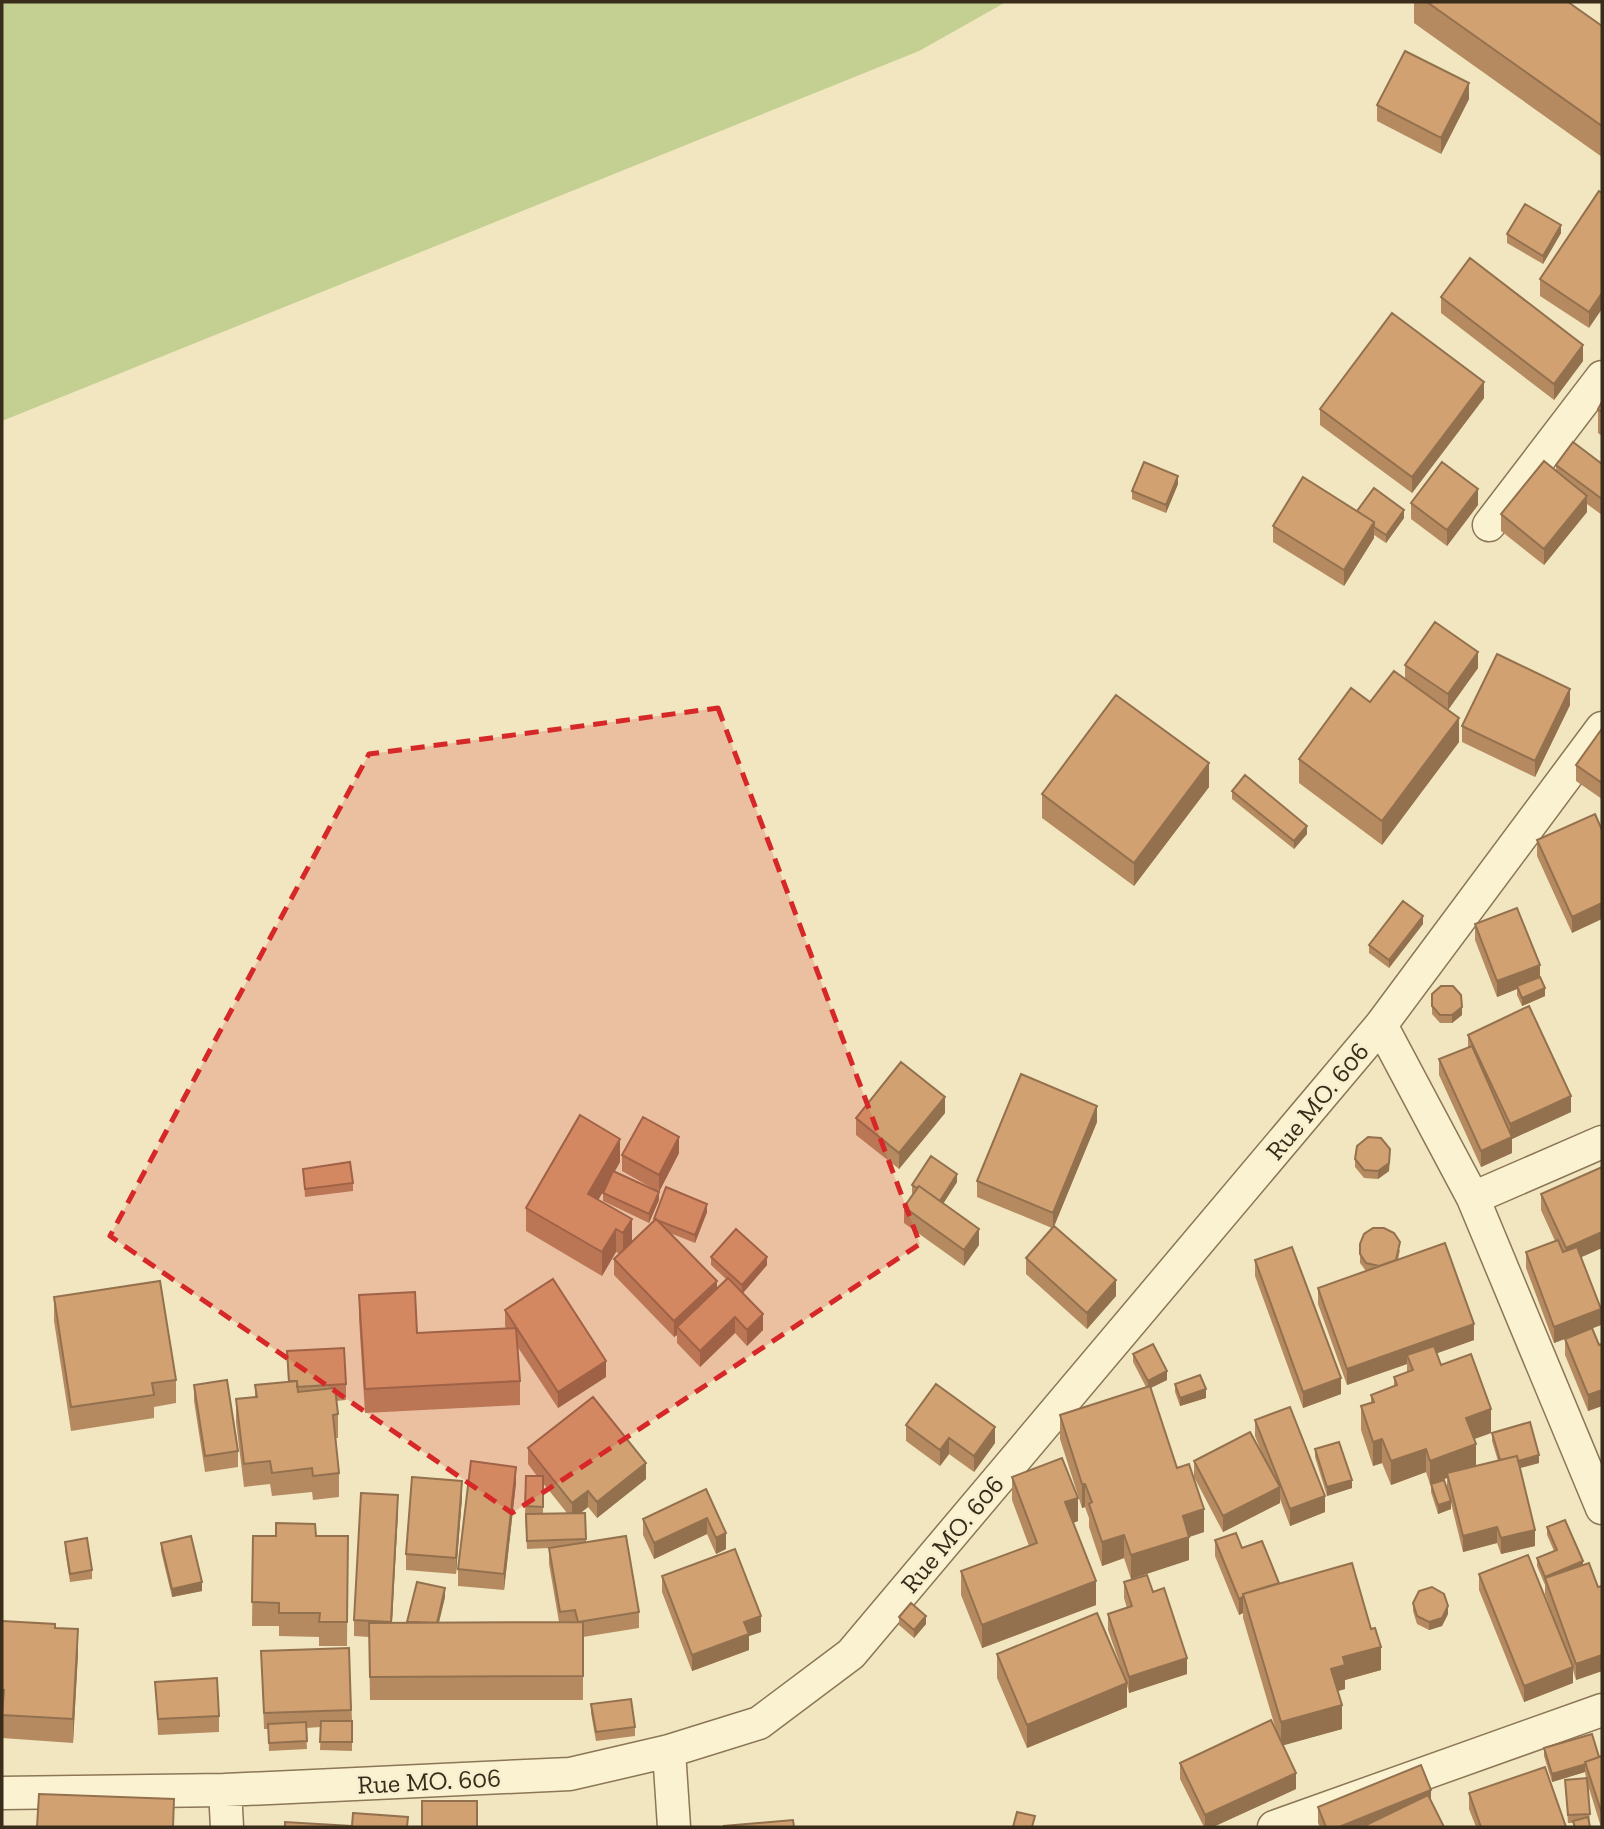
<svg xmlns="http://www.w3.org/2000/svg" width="1604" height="1829" font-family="'Zilla Slab',serif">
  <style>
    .green { fill: #c4d092 }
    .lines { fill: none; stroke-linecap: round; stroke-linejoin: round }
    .minor-casing { stroke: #8b7656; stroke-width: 35 }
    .minor { stroke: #fbf2d2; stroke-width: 32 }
    .wall { fill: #b58a61; fill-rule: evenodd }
    .shaded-wall { fill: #93714f }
    .building { fill: #d2a171; stroke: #93714f; stroke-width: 2 }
    .marked { fill: #d62828; fill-opacity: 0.2; stroke: #d62828; stroke-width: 5; stroke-dasharray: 14 9; stroke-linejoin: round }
    .labels { text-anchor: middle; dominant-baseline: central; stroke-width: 5; stroke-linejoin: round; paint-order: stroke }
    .street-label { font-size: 26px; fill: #392c1b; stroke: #f8efcf }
  </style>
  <rect width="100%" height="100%" fill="#f1e6bf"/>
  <path class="green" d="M2,2H1006L919,51L2,421Z"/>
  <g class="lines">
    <defs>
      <path id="minor" d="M1489,525L1602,377
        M1381,1025L1473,1198L1602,1508
        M1473,1198L1602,1142
        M669,1751L674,1827
        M225,1790L227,1827
        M2,1793L225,1790L570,1774L669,1751L759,1723L851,1654L1381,1025L1602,728
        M1274,1827L1602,1710"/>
    </defs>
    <use href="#minor" class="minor-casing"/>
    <use href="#minor" class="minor"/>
  </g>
  <path class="wall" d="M1414,2H1568L1602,26V157L1414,23Z
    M1469,99L1441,154L1377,121V105Z
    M1602,193L1589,328L1540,296V279Z
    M1561,233L1543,264L1507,243V234Z
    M1441,297L1583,361L1554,400L1441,313Z
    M1484,398L1412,493L1320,425V409Z
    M1602,402V436L1598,433V409Z
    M1602,464V515L1587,504V512L1544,565L1501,531V514L1556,470V465Z
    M1178,484L1166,513L1132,499V491Z
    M1411,503L1478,505L1447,546L1411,519Z
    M1357,511L1404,518L1386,543L1374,535V538L1344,586L1273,542V526Z
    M1405,665L1478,668L1448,710L1459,742L1382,845L1299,783V759L1370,702L1405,679Z
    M1570,705L1535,777L1462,742V726Z
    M1602,731V799L1576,781V765Z
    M1209,787L1134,886L1042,818V794Z
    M1232,791L1307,834L1294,849L1232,799Z
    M1595,814L1572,933L1537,856V840Z
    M1423,924L1389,968L1369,953V945Z
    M1475,924L1540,977L1545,996L1522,1006L1517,995V989L1497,997L1475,940Z
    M1432,994L1462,1015L1452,1023H1440L1432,1014Z
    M1468,1035L1571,1112L1512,1139V1153L1481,1167L1439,1075V1059L1468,1047Z
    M945,1113L899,1169L856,1135V1118Z
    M1097,1122L1054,1226L1116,1296L1087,1329L1026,1274V1258L1052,1228L977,1197V1181Z
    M679,1153L659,1192L622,1171V1155Z
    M1390,1157L1389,1171L1378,1179L1364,1178L1355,1167V1159Z
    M620,1162L615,1171L659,1200L649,1223L603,1201V1193L608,1183L598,1200L632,1243L654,1221V1219L707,1212L695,1243L670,1233L717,1288L726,1279L711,1265V1257L767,1265L743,1293L763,1330L747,1346L735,1333L700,1367L677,1343V1335L674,1337L614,1275V1259L620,1254L616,1252L602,1276L526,1231V1208Z
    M1602,1167V1248L1581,1257L1601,1325L1554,1343L1526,1268V1252L1555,1241L1541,1210V1194Z
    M303,1169L353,1183V1191L305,1197Z
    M957,1182L943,1204L979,1245L964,1266L904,1223V1207L913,1194L912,1193V1185Z
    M1360,1244L1400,1250L1398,1260L1474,1340L1437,1353L1441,1365L1491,1433L1474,1439L1476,1466L1498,1461L1492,1441V1433L1539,1463L1520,1468L1535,1546L1501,1554L1497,1543L1463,1552L1451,1503V1509L1438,1514L1431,1492V1484H1430L1426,1472L1391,1485L1382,1463L1373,1466L1361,1430V1406L1371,1403V1395L1394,1387V1377L1407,1372V1364L1347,1385L1318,1304V1288L1366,1271L1360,1263ZM1447,1478V1489L1436,1482Z
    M1255,1260L1341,1394L1303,1408L1255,1276Z
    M359,1295L417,1333L506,1328L505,1326V1310L606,1377L558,1408L517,1346L520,1381V1405L365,1413L359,1319Z
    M54,1297L176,1380V1403L154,1407V1418L71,1431L54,1321Z
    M1565,1339L1599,1345L1602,1344V1406L1588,1411L1565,1355Z
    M287,1351L346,1384V1400L336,1401L338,1414V1438H336L339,1473V1497L313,1500L312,1492L272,1496L270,1484L244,1487L236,1422V1399L255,1397V1385L288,1382Z
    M1133,1354L1167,1380L1151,1388L1177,1468L1204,1532L1189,1537V1560L1131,1579L1124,1558L1102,1566L1089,1527V1518L1085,1507L1082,1508L1060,1439V1415L1146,1387L1133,1362Z
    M1175,1384L1206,1398L1180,1406L1175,1392Z
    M194,1385L238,1451V1467L205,1472L194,1401Z
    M1255,1420L1325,1512L1290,1526L1280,1499V1503L1223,1532L1194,1477V1461L1261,1451L1255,1436Z
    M906,1425L995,1443L974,1472L949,1454L940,1466L906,1441Z
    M528,1448L646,1479L597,1518L588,1507L581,1513H585L586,1542L639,1612V1628L583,1637V1700H370L369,1637L354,1636V1620L398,1511L392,1623H407L445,1597L439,1623L559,1622L549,1564V1548L527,1549L525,1515L526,1476H537L528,1464ZM543,1483L567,1513L543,1514Z
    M1315,1449L1352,1488L1327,1496L1315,1457Z
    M1012,1477L1078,1521L1073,1523L1096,1605L982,1648L961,1595V1571L1029,1546L1012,1500Z
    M516,1483L504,1590L458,1586V1569Z
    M706,1489L726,1549L716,1554L707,1534L654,1559L643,1535V1519Z
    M462,1497L456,1574L406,1570V1554Z
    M1547,1527L1583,1565L1598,1587L1602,1586V1671L1576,1680L1573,1670V1683L1524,1702L1479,1590V1574L1562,1641L1545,1594V1585L1537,1566V1558L1554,1551L1547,1535Z
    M253,1536H348L347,1646H319V1637L279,1636V1626H252Z
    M1215,1540L1242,1548L1279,1584L1381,1670L1345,1680V1689L1338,1691L1342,1729L1283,1745L1296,1789L1213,1827H1204L1180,1779V1763L1276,1730L1243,1618V1613L1239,1615L1215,1556Z
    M65,1542L92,1570V1579L70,1582L65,1550Z
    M161,1543L202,1591L172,1597L161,1551Z
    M662,1576L761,1632L749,1636V1650L692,1671L662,1592Z
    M1124,1582L1153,1592L1187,1674L1129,1693L1127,1685V1707L1027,1748L997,1678V1654L1124,1676L1108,1630V1614L1127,1608L1124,1598Z
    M1413,1603L1448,1614L1442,1626L1429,1630L1417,1624L1413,1611Z
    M899,1617L926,1624L914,1638L899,1625Z
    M2,1621L55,1628L78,1653L73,1743L2,1738Z
    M349,1648L352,1721V1751L320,1750L321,1727L306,1728L307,1749L269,1751L268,1729H264L261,1651Z
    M155,1682L219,1716V1732L158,1735Z
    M591,1704L635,1727V1736L596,1741L591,1713Z
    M1544,1748L1599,1757L1602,1756V1827H1601L1588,1785L1590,1827H1573V1823H1568L1565,1780L1586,1778L1585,1772L1552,1782L1544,1756Z
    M1469,1793L1566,1827H1476L1469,1809Z
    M1431,1802L1444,1827H1320L1318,1823V1807Z"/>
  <path class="shaded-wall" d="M1469,83V99L1441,154V138Z
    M1561,225V233L1543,264V256Z
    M1602,293V309L1589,328V312Z
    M1583,345V361L1554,400V384Z
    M1484,382V398L1412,493V477Z
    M1178,476V484L1166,513V505Z
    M1478,489V505L1447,546V530Z
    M1587,496V512L1544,565V549Z
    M1404,510V518L1386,543V535Z
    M1374,522V538L1344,586V570Z
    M1478,652V668L1448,710V694Z
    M1570,689V705L1535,777V761Z
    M1459,718V742L1382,845V821Z
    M1209,763V787L1134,886V863Z
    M1307,826V834L1294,849V841Z
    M1602,903V919L1572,933V917Z
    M1423,916V924L1389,968V960Z
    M1540,965V981L1517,986V989L1497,997V981Z
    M1545,988V996L1522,1006V998Z
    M1462,1007V1015L1452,1023V1015Z
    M1571,1096V1112L1512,1139V1153L1481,1167V1151L1510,1138V1124Z
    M945,1097V1113L899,1169V1153Z
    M1097,1106V1122L1053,1229V1213Z
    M679,1137V1153L659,1192V1175Z
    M620,1139V1162L588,1218V1194Z
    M1390,1149L1389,1171L1378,1179V1171Z
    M957,1174V1182L939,1210V1202Z
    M659,1192V1200L649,1223V1214Z
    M707,1204V1212L695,1243V1235Z
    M632,1219V1243L623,1257V1233Z
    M616,1229V1252L602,1276V1252Z
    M979,1229V1245L964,1266V1250Z
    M1602,1232V1248L1566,1264V1248Z
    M767,1257V1265L742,1294V1285Z
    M1116,1280V1296L1087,1329V1313Z
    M717,1281V1297L677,1327V1335L674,1337V1321Z
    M1601,1309V1325L1554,1343V1327Z
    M763,1314V1330L747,1346V1330Z
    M735,1317V1333L700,1367V1351Z
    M1474,1324V1340L1410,1363L1407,1355V1364L1347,1385V1369Z
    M606,1361V1377L558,1408V1392Z
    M1167,1371V1380L1148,1389V1381Z
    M1341,1378V1394L1303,1408V1392Z
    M1206,1389V1398L1180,1406V1398Z
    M1602,1390V1406L1588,1411V1395Z
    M1491,1409V1433L1466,1442V1418Z
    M995,1427V1443L974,1472V1456Z
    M949,1438V1454L940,1466V1450Z
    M1382,1439V1463L1373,1466V1442Z
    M1476,1444V1468L1447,1473V1478L1430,1484V1461Z
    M1426,1449V1472L1391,1485V1461Z
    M1539,1455V1463L1501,1473V1465Z
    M646,1463V1479L597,1518V1502Z
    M516,1467V1483L504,1590V1574Z
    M1352,1480V1488L1327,1496V1487Z
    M462,1481V1497L456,1574V1558Z
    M1082,1484H1085V1507L1082,1508Z
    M1280,1487V1503L1223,1532V1516Z
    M588,1491V1507L572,1519V1503Z
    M398,1495V1511L391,1638V1622Z
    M1325,1496V1512L1290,1526V1509Z
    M1078,1498V1521L1065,1526V1502Z
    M1451,1501V1509L1438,1514V1505Z
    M1204,1509V1532L1189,1537V1560L1131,1579V1555L1183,1516Z
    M707,1518V1534L654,1559V1543Z
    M1497,1527V1543L1463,1552V1536Z
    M1535,1530V1546L1501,1554V1538Z
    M726,1533V1549L716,1554V1538Z
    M1124,1535V1558L1102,1566V1542Z
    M1583,1561V1569L1545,1578V1585V1577Z
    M1096,1581V1605L982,1648V1625Z
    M202,1582V1591L172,1597V1589Z
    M445,1588V1597L435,1637V1629Z
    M1243,1597V1613L1239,1615V1599Z
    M1448,1606V1614L1442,1626L1429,1630V1622Z
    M761,1616V1632L749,1636V1650L692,1671V1655L744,1622Z
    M926,1616V1624L914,1638V1630Z
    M78,1629V1653L73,1743V1719Z
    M1381,1647V1670L1345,1680V1689L1331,1693V1669L1343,1657Z
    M1602,1655V1671L1576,1680V1664Z
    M1187,1658V1674L1129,1693V1677Z
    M1573,1667V1683L1524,1702V1686Z
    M1127,1683V1707L1027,1748V1725Z
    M1342,1705V1729L1281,1746V1722Z
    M1585,1764V1772L1552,1782V1774Z
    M1296,1773V1789L1213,1827H1205V1815Z
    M1431,1790V1806L1364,1826V1827H1339Z"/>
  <path class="building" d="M1427,2H1568L1602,26V126Z
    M1405,51L1469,83L1441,138L1377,105Z
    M1599,191L1602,193V293L1589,312L1540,279Z
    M1525,204L1561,225L1543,256L1507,234Z
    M1470,258L1583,345L1554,384L1441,297Z
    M1392,313L1484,382L1412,477L1320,409Z
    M1602,402V412L1598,409Z
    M1573,442L1602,464V499L1556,465Z
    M1544,461L1587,496L1544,549L1501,514Z
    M1144,462L1178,476L1166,505L1132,491Z
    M1442,462L1478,489L1447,530L1411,503Z
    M1303,477L1374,522L1344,570L1273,526Z
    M1374,488L1404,510L1386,535L1374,527V522L1357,511Z
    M1435,622L1478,652L1448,694L1405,665Z
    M1497,654L1570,689L1535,761L1462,726Z
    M1394,671L1459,718L1382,821L1299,759L1351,688L1370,702Z
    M1116,695L1209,763L1134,863L1042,794Z
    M1601,730L1602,731V783L1576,765Z
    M1245,775L1307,826L1294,841L1232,791Z
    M1595,814L1602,830V903L1572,917L1537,840Z
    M1403,901L1423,916L1389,960L1369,945Z
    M1517,908L1540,965L1497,981L1475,924Z
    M1540,977L1545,988L1522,998L1517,986Z
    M1441,986H1453L1461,995L1462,1007L1452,1015H1440L1432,1006V994Z
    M1529,1006L1571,1096L1510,1124L1468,1035Z
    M1472,1046L1512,1137L1481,1151L1439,1059Z
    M901,1062L945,1097L899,1153L856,1118Z
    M1021,1074L1097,1106L1053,1213L977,1181Z
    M580,1115L620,1139L588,1194L632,1219L623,1233L616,1229L602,1252L526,1208Z
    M643,1117L679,1137L659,1175L622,1155Z
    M1368,1137L1381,1138L1390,1149L1389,1163L1378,1171L1364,1170L1355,1159L1357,1146Z
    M931,1156L957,1174L940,1201L919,1186L917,1188L912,1185Z
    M350,1162L353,1183L305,1189L303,1169Z
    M1602,1167V1232L1566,1248L1541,1194Z
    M613,1171L659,1192L649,1214L603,1193Z
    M919,1186L979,1229L964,1250L904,1207Z
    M666,1187L707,1204L695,1235L654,1219Z
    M656,1219L717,1281L674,1321L614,1259Z
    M1054,1226L1116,1280L1087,1313L1026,1258Z
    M1373,1228H1384L1394,1233L1400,1242L1396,1260L1379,1266L1366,1263L1360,1254V1244L1364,1234Z
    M736,1229L767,1257L742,1285L711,1257Z
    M1558,1240L1563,1252L1577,1247L1601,1309L1554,1327L1526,1252Z
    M1445,1243L1474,1324L1347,1369L1318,1288Z
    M1292,1247L1341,1378L1303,1392L1255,1260Z
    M728,1278L763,1314L747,1330L735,1317L700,1351L677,1327Z
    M553,1279L606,1361L558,1392L505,1310Z
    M160,1281L176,1380L152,1383L154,1395L71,1407L54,1297Z
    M415,1292L417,1333L516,1328L520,1381L365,1389L359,1295Z
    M1592,1328L1599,1345L1602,1344V1390L1588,1395L1565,1339Z
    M1153,1344L1167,1371L1148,1381L1133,1354Z
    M1434,1346L1441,1365L1471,1354L1491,1409L1466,1418L1476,1444L1430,1461L1426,1449L1391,1461L1382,1439L1373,1442L1361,1406L1374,1402L1371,1395L1397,1385L1394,1377L1413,1370L1407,1355Z
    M344,1348L346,1384L297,1387V1381H289L287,1351Z
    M1200,1375L1206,1389L1180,1398L1175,1384Z
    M227,1380L238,1451L205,1456L194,1385Z
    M297,1381L298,1392L335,1388L338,1414L333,1415L339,1473L313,1476L312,1468L272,1473L270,1461L244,1464L236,1399L257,1397L255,1385Z
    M936,1384L995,1427L974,1456L949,1438L940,1450L906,1425Z
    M1150,1386L1177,1468L1189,1464L1204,1509L1183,1516L1189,1537L1131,1555L1124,1535L1102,1542L1089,1504L1092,1502L1085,1484H1082L1060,1415Z
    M593,1397L646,1463L597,1502L588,1491L572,1503L528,1448Z
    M1290,1407L1325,1496L1290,1509L1255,1420Z
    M1530,1422L1539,1455L1518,1461L1517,1456L1500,1460L1492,1433Z
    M1250,1432L1280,1487L1223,1516L1194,1461Z
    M1339,1442L1352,1480L1327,1487L1315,1449Z
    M1517,1456L1535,1530L1501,1538L1497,1527L1463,1536L1447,1473Z
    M1062,1458L1078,1498L1065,1502L1096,1581L982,1625L961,1571L1037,1543L1012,1477Z
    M471,1461L516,1467L504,1574L458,1569Z
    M526,1476H543V1507L525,1506Z
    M412,1477L462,1481L456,1558L406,1554Z
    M1444,1480L1451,1501L1438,1505L1431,1484Z
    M706,1489L726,1533L716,1538L707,1518L654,1543L643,1519Z
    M361,1493L398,1495L391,1622L354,1620Z
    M585,1513L586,1539L527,1541L526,1514Z
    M1565,1520L1583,1561L1545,1577L1537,1558L1557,1550L1547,1527Z
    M276,1523L315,1524L316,1536H348L347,1622H319L320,1613H279V1603L252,1602L253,1536H276Z
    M1236,1533L1242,1548L1262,1541L1279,1583L1243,1594V1597L1239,1599L1215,1540Z
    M191,1536L202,1582L172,1589L161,1543Z
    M626,1536L639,1612L578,1622L575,1610L560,1612L549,1548Z
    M87,1538L92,1570L70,1574L65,1542Z
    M735,1549L761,1616L744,1622L749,1634L692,1655L662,1576Z
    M1528,1555L1573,1667L1524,1686L1479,1574Z
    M1352,1563L1371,1629L1375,1628L1381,1647L1343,1657L1345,1665L1331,1669L1342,1705L1281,1722L1243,1594Z
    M1589,1563L1598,1587L1602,1586V1655L1576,1664L1545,1578Z
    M1147,1575L1153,1592L1164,1588L1187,1658L1129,1677L1108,1614L1132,1606L1124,1582Z
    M417,1582L445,1588L437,1623L407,1622Z
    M1432,1587L1444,1594L1448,1606L1442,1618L1429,1622L1417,1616L1413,1603L1419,1591Z
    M911,1603L926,1616L914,1630L899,1617Z
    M1097,1613L1127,1683L1027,1725L997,1654Z
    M2,1621L55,1624V1628L78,1629L73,1719L2,1715L4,1690H2Z
    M583,1622V1676L370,1677L369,1623Z
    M349,1648L351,1710L264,1713L261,1651Z
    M217,1678L219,1716L158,1719L155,1682Z
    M631,1699L635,1727L596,1732L591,1704Z
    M1271,1720L1296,1773L1205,1815L1180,1763Z
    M321,1721H352V1742H320Z
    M306,1722L307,1741L269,1743L268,1724Z
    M1592,1734L1599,1757L1585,1762L1586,1764L1552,1774L1544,1748Z
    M1602,1756V1814L1585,1762Z
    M1421,1765L1431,1790L1339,1827H1326L1318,1807Z
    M1545,1767L1566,1827H1481L1469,1793Z
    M1587,1778L1590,1814L1568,1815L1565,1780Z
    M39,1794L174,1799L173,1827H37Z
    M1428,1795L1444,1827H1365L1364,1826Z
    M422,1801H477V1827H422Z
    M1017,1812L1035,1816L1032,1827H1013Z
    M353,1813L408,1817L407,1827H285V1822L352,1826Z
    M1588,1817L1590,1827H1575L1573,1821Z
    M793,1820L794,1827H724V1826Z"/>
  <path class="marked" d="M718,708L920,1244L512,1513L110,1236L369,754Z"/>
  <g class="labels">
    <g class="street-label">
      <text transform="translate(1317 1101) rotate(-50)">Rue MO. 606</text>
      <text transform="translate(952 1534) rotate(-50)">Rue MO. 606</text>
      <text transform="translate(429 1781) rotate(-3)">Rue MO. 606</text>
    </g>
  </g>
  <rect width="1604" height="1829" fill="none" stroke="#392c1b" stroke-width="7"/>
</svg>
